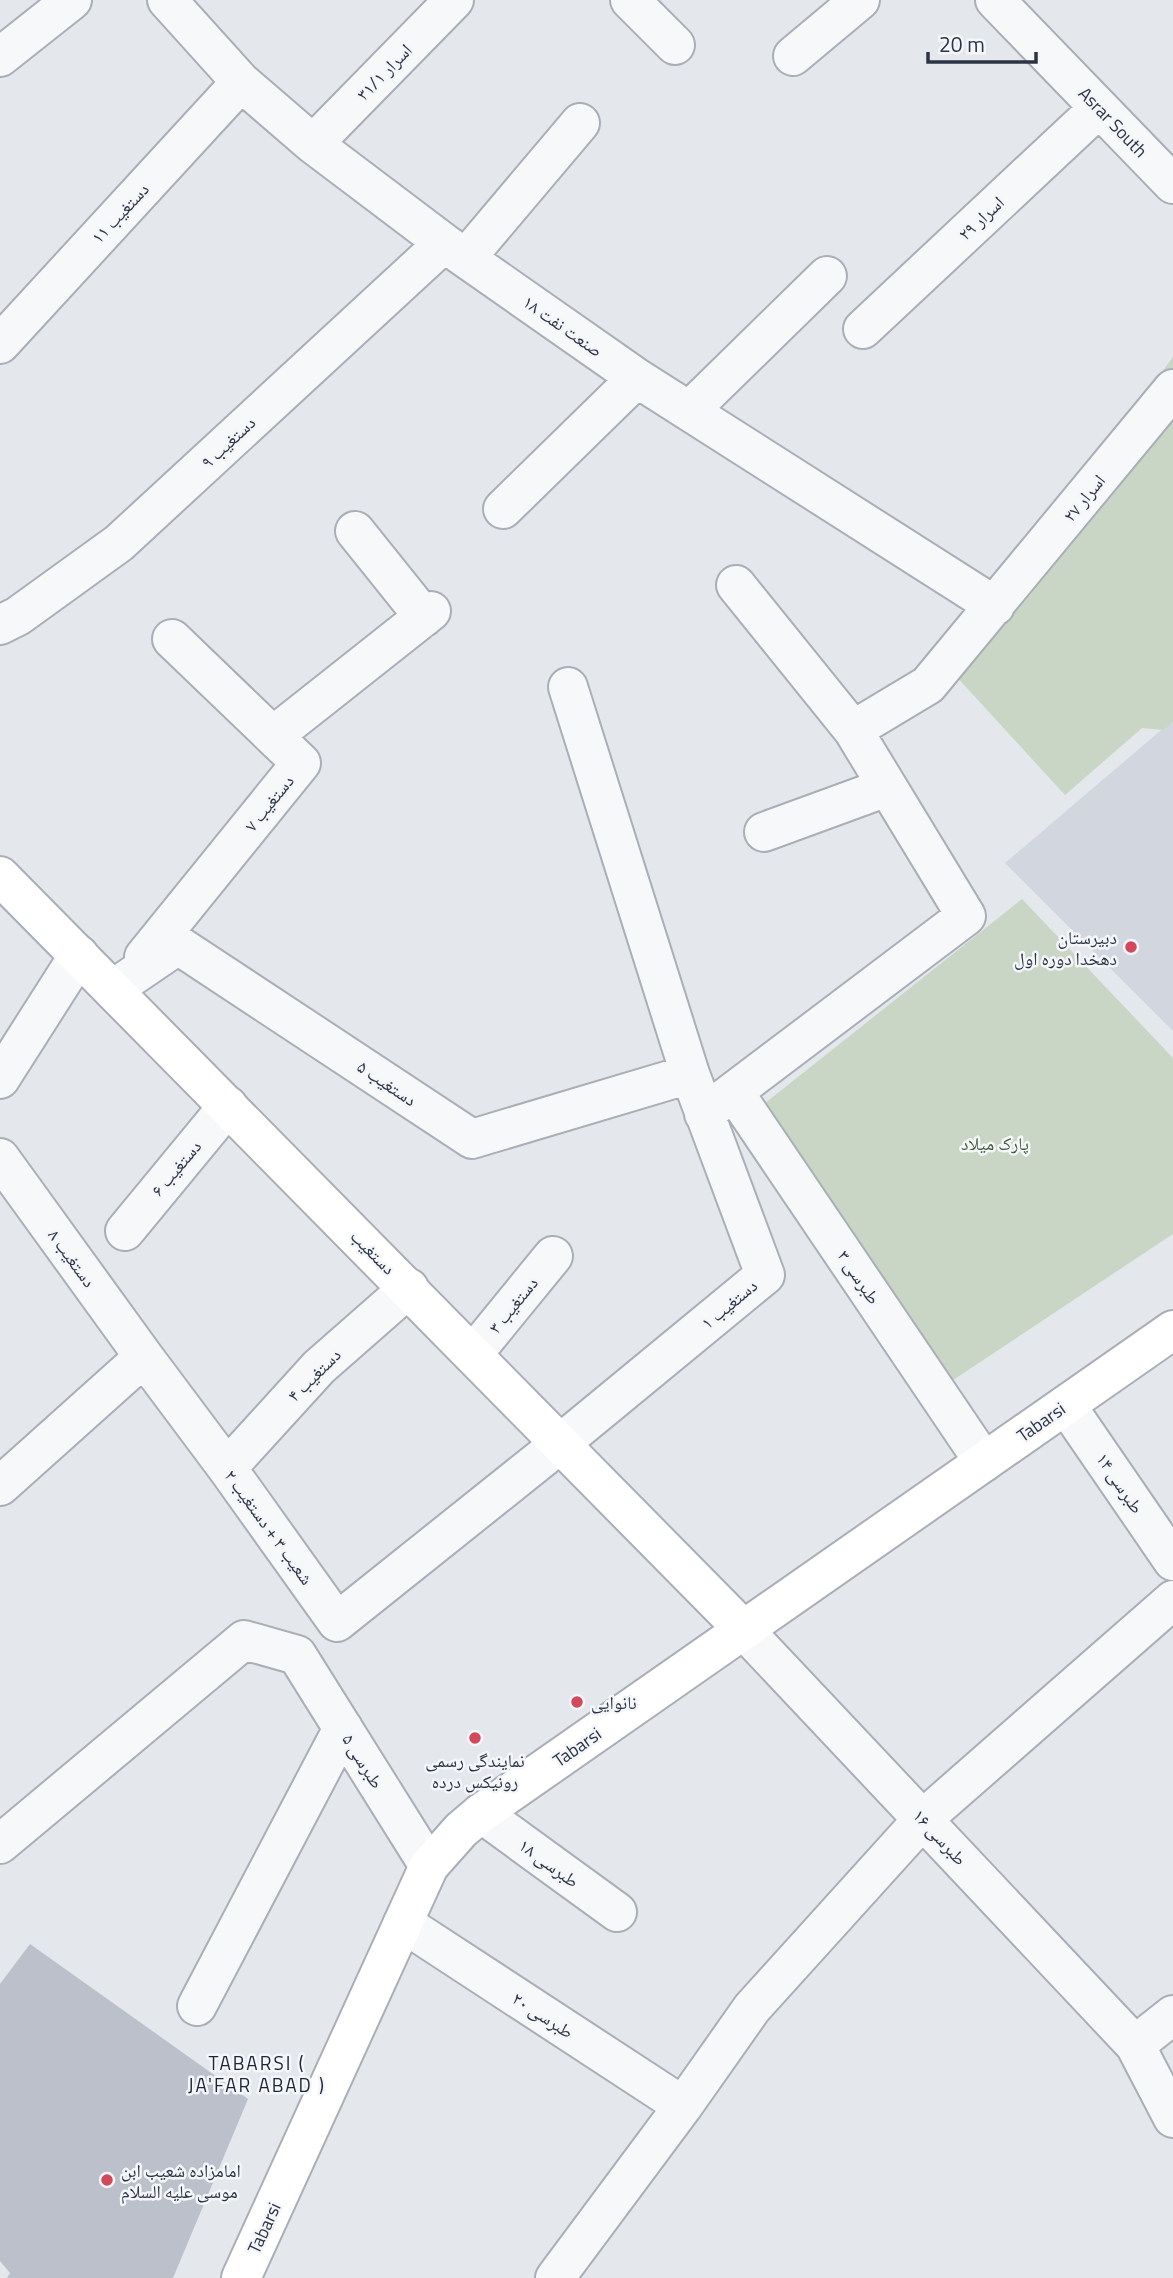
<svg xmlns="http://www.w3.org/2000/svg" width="1173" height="2278" font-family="'Titillium Web','Noto Naskh Arabic',sans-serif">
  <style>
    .built { fill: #d2d6de }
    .green { fill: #c9d6c5 }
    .building { fill: #bbc0ca }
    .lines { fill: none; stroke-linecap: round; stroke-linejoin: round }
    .minor-casing { stroke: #a9aeb7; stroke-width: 42 }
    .secondary-casing { stroke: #a9aeb7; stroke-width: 42 }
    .minor { stroke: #f7f8fa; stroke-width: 38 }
    .secondary { stroke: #fff; stroke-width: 38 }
    .poi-dot { fill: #d1495b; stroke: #f4f6f9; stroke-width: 2.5 }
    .labels { text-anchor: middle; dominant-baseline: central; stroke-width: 5; stroke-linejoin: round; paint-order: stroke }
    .street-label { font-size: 18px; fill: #2b3445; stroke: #f4f6f9 }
    .poi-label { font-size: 18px; fill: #2b3445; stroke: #f4f6f9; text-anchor: start }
    .park-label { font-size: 18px; fill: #3f6138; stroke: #f4f6f9 }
    .neighbourhood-label { font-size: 19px; letter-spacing: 2px; fill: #1d2536; stroke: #f4f6f9 }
  </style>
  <rect width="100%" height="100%" fill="#e4e7ec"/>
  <path class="built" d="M1173,720V1031L1005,863Z"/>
  <path class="green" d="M1173,357V722L1164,730L1142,728L1065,795L944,663Z
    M1022,899L1173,1058V1234L926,1398L740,1123Z"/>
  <path class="building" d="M30,1944L248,2099L173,2278H7L10,2273L0,2261V1984Z"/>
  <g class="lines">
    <defs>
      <path id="minor" d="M167,0L241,82L313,144L444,243L637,378L995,606
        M630,0L675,45
        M995,0L1173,184
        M793,56L860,0
        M0,57L72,0
        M313,144L454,0
        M466,258L580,123
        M863,329L1099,108
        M0,344L241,82
        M689,411L827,276
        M503,509L637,378
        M355,531L424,617
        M736,585L853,730L928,685L1173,389
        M0,625L18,616L119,543L444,243
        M273,736L431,611
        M764,832L887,787
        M144,957L301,763L172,639
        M115,992L125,981L178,945L472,1139L690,1074
        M0,1079L79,955
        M734,1092L984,1462
        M704,1114L966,916L853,730
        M0,1158L144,1357
        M125,1231L228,1106
        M473,1354L553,1256
        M1066,1405L1173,1561
        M227,1468L319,1367L409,1288
        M0,1486L144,1357L227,1468L337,1622L561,1443L765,1275L690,1074L568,687
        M744,1630L1135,2045L1173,2118
        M297,1655L429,1866
        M481,1813L617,1912
        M0,1844L244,1640L297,1655
        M403,1923L683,2106
        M197,2006L343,1728
        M1135,2045L1173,2015
        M555,2278L683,2106L752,2008L923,1819L1173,1600"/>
      <path id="secondary" d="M0,876L744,1630
        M241,2278L429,1866L461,1830L481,1813L1173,1330"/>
    </defs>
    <use href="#minor" class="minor-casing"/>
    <use href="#secondary" class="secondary-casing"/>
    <use href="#minor" class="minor"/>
    <use href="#secondary" class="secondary"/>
  </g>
  <g class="poi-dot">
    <circle cx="1131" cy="947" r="7"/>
    <circle cx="577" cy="1702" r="7"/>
    <circle cx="475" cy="1738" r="7"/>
    <circle cx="107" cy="2180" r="7"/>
  </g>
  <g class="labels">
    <g class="street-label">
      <text transform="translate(384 72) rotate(-46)">اسرار ۳۱/۱</text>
      <text transform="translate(1113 122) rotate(46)">Asrar South</text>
      <text transform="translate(120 213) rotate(-47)">دستغیب ۱۱</text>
      <text transform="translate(981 218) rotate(-43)">اسرار ۲۹</text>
      <text transform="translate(563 326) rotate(35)">صنعت نفت ۱۸</text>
      <text transform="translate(228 442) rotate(-43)">دستغیب ۹</text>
      <text transform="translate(1084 498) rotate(-51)">اسرار ۲۷</text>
      <text transform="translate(269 803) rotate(-51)">دستغیب ۷</text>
      <text transform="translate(387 1083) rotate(34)">دستغیب ۵</text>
      <text transform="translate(176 1168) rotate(-50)">دستغیب ۶</text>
      <text transform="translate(373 1252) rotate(45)">دستغیب</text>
      <text transform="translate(72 1258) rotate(54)">دستغیب ۸</text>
      <text transform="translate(859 1277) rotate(56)">طبرسی ۳</text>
      <text transform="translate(729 1304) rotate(-40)">دستغیب ۱</text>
      <text transform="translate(513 1305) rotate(-51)">دستغیب ۳</text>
      <text transform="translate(314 1375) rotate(-45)">دستغیب ۴</text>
      <text transform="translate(1041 1422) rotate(-35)">Tabarsi</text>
      <text transform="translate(1120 1483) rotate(56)">طبرسی ۱۴</text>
      <text transform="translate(269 1527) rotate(54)">شعیب ۳ + دستغیب ۲</text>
      <text transform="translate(577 1747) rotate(-35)">Tabarsi</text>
      <text transform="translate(363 1761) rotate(58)">طبرسی ۵</text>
      <text transform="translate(940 1837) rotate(47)">طبرسی ۱۶</text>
      <text transform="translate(549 1863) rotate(36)">طبرسی ۱۸</text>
      <text transform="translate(543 2015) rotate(33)">طبرسی ۲۰</text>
      <text transform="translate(264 2228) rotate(-65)">Tabarsi</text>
    </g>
    <g class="poi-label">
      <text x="1117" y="937" text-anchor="end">دبیرستان<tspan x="1117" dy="21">دهخدا دوره اول</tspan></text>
      <text x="591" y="1702">نانوایی</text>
      <text x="475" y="1760" text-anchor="middle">نمایندگی رسمی<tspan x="475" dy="21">رونیکس درده</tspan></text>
      <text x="121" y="2170">امامزاده شعیب ابن<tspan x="121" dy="21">موسی علیه السلام</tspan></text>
    </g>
    <g class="park-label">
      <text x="995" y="1143">پارک میلاد</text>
    </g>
    <g class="neighbourhood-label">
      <text x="257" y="2062">TABARSI (<tspan x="257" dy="22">JA'FAR ABAD )</tspan></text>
    </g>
  </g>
  <path d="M928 52v10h108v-10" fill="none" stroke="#2b3445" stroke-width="3.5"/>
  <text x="939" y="52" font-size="21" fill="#2b3445" stroke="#f4f6f9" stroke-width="5" paint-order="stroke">20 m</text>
</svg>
